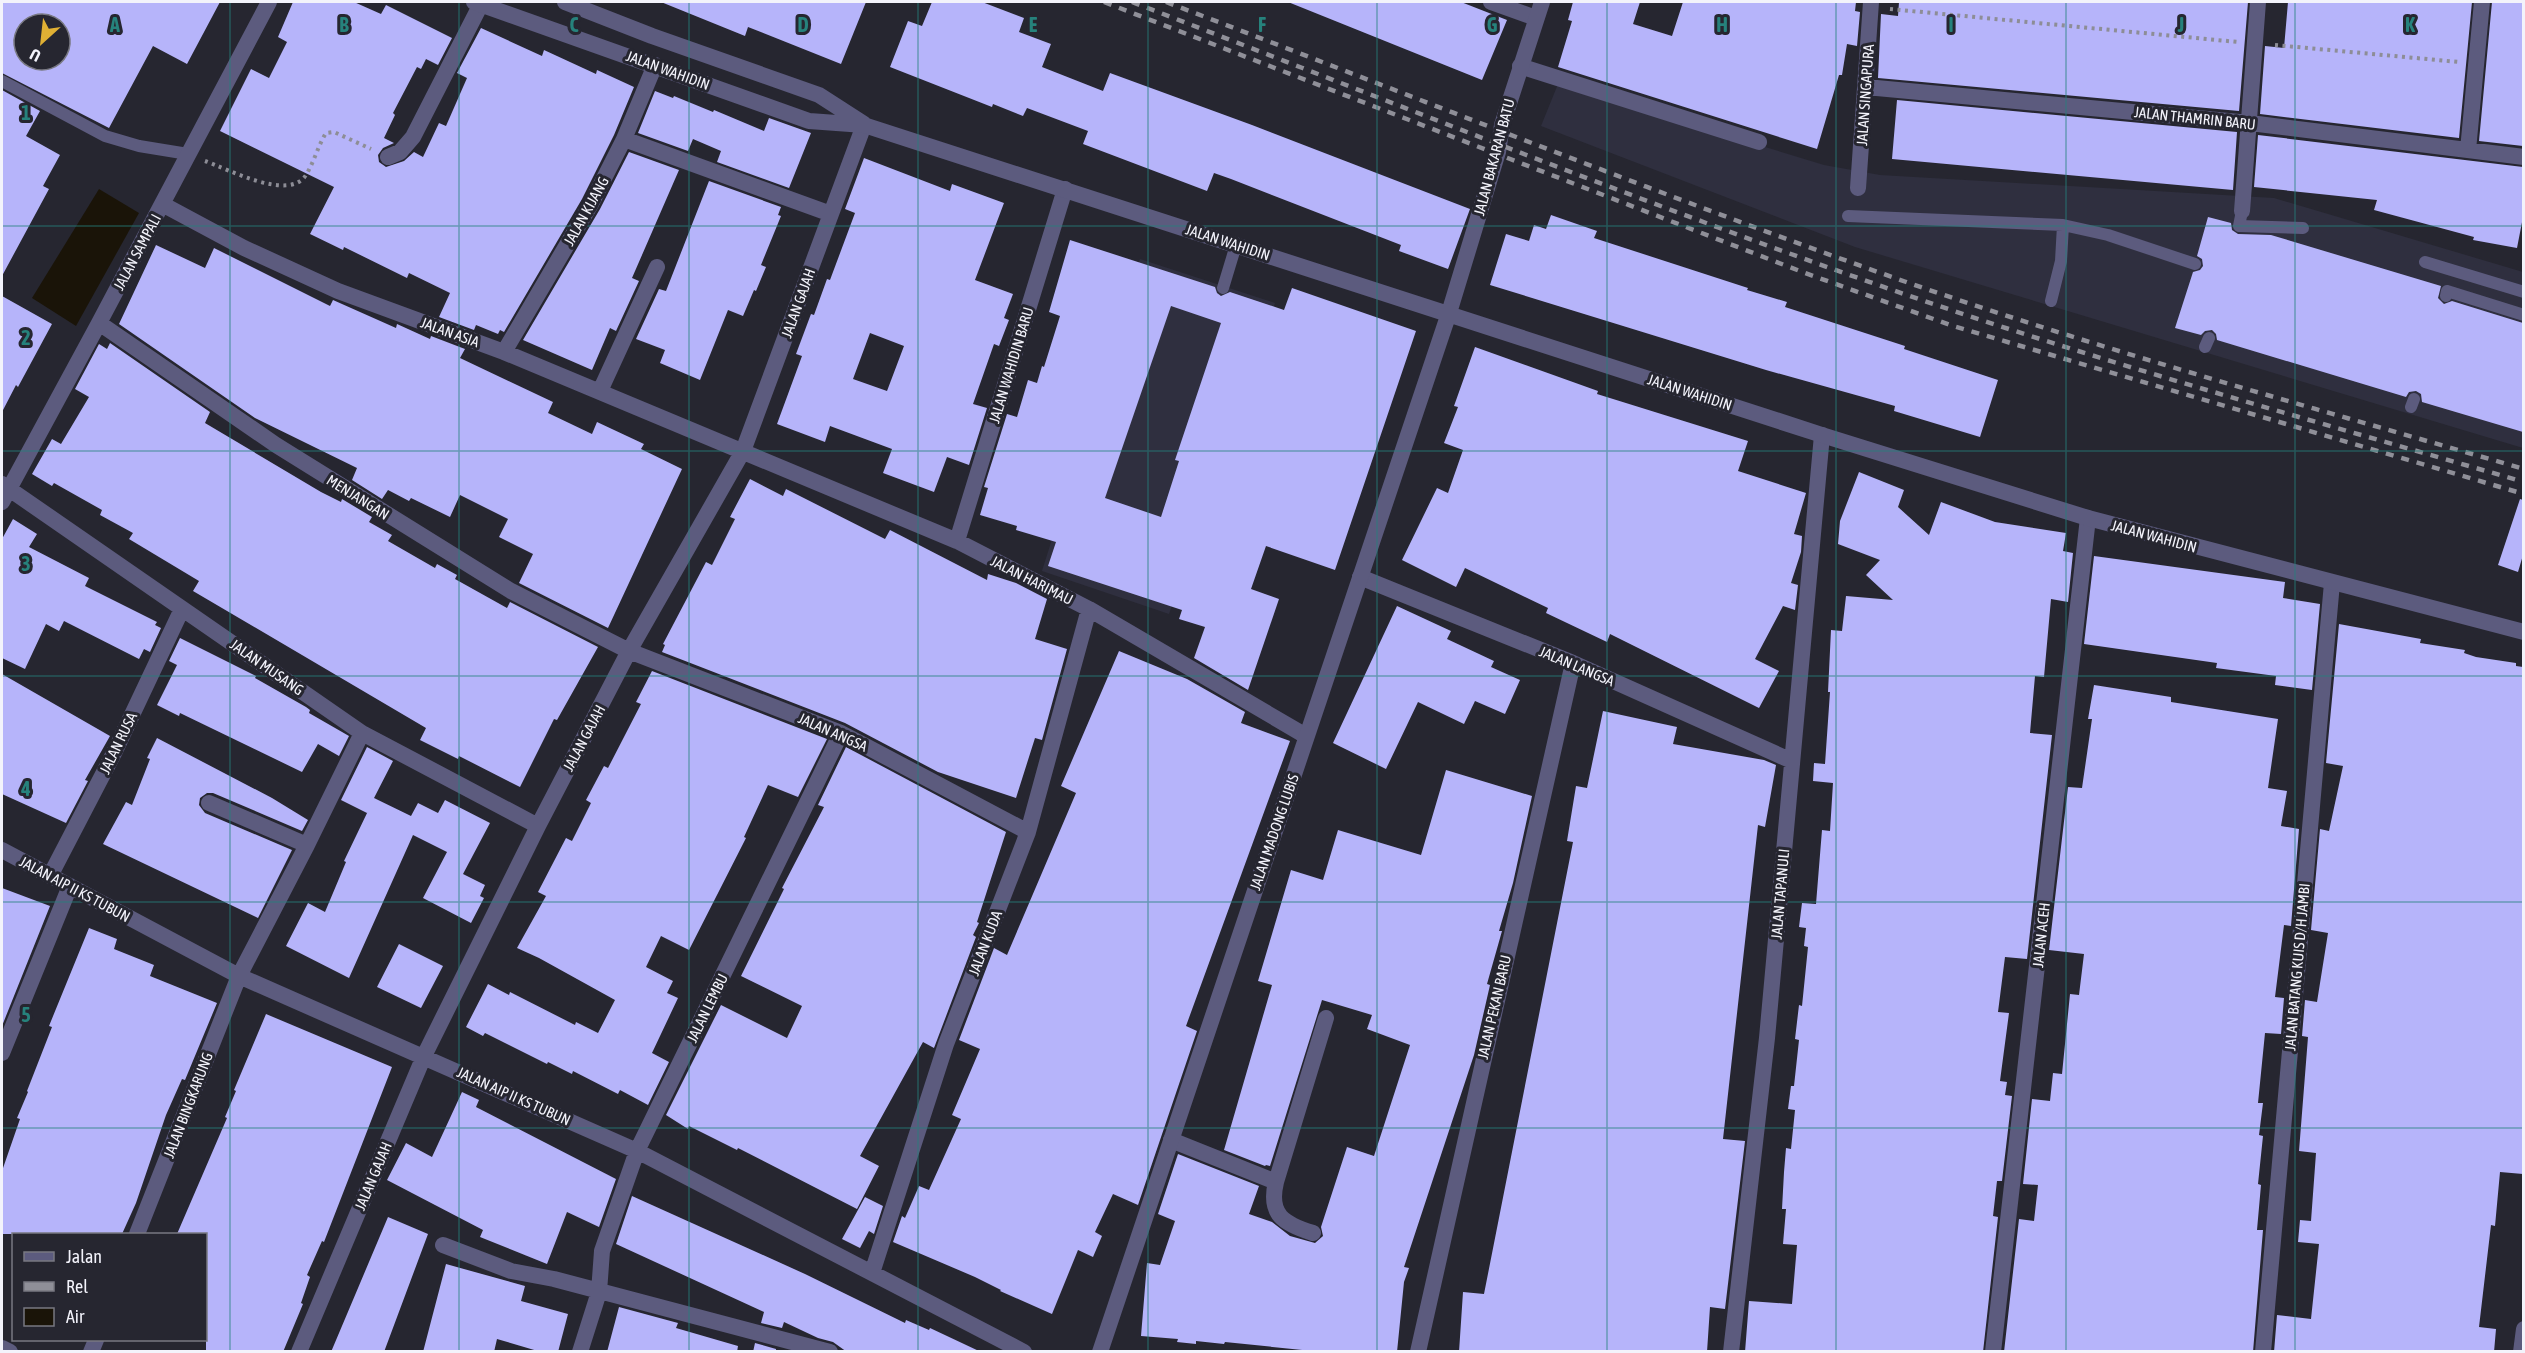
<svg xmlns="http://www.w3.org/2000/svg" width="2525" height="1353" font-family="'Asap Condensed',sans-serif">
  <style>
    .built { fill: #2f2f3f }
    .water { fill: #1a1408 }
    .building { fill: #b6b4fa; fill-rule: evenodd }
    .lines { fill: none; stroke-linecap: round; stroke-linejoin: round }
    .path { stroke: #8d8d96; stroke-width: 4; stroke-dasharray: 3 4.5; stroke-linecap: butt }
    .service { stroke: #5c5b7e; stroke-width: 12 }
    .minor { stroke: #5c5b7e; stroke-width: 16 }
    .tertiary { stroke: #5c5b7e; stroke-width: 16 }
    .rail { stroke: #8f8f98; stroke-width: 4.5; stroke-dasharray: 8 8; stroke-linecap: butt }
    .grid { fill: none; stroke: #26827c; stroke-width: 1.5; stroke-opacity: 0.55 }
    .labels { text-anchor: middle; dominant-baseline: central; stroke-width: 6; stroke-linejoin: round; paint-order: stroke }
    .street-label { font-size: 15px; fill: #f3f3fb; stroke: #262630 }
    .grid-label { font-size: 20px; text-anchor: middle; font-weight: bold; fill: #26827c; stroke: #262630; stroke-width: 6; stroke-linejoin: round; paint-order: stroke }
  </style>
  <rect width="100%" height="100%" fill="#262630"/>
  <path class="built" d="M1558,84L1824,165L1880,175L2274,198L2523,272V448L1855,247L1541,126Z
    M1140,259L1275,303L1169,614L1042,571Z"/>
  <path class="water" d="M99,189L139,213L76,326L32,298Z"/>
  <path class="building" d="M2,2H220L187,64L153,46L109,128L2,73ZM24,24H60V60H24Z
    M293,2H354L381,14L386,5L452,38L438,65L426,59L421,69L417,67L393,113L395,115L384,138L394,143L383,148L378,155L379,162L386,167L404,161L414,152L423,157L439,123L446,126L467,78L457,73L481,28L542,56L544,50L596,74L597,70L634,87L614,135L582,199L504,332L500,330L498,334L476,325L474,330L439,317L450,293L409,273L407,278L344,247L343,250L310,234L334,187L220,131L251,69L269,78L287,42L278,37Z
    M661,2H866L841,64L748,27L745,36Z
    M932,2H982L1024,18L1019,32L1051,44L1042,67L1103,91L1110,73L1252,125L1470,209L1448,269L1399,251L1401,245L1231,179L1214,173L1207,191L1083,144L1088,131L1027,108L1023,116L993,104L992,107L890,67L908,21L922,26Z
    M1288,2H1461L1507,20L1482,80Z
    M1573,2H1640L1633,24L1672,36L1683,2H1856L1855,11L1860,12L1857,46L1847,44L1842,75H1839L1817,149L1558,67L1572,21L1568,20Z
    M1899,2H2248L2239,111L1878,78L1881,14L1898,16Z
    M2288,2H2472L2459,138L2260,114L2265,46L2284,48Z
    M2492,2H2523V146L2479,141Z
    M2,90L40,111L26,136L60,155L43,186L49,189L2,276Z
    M655,91L673,98L674,96L713,112L714,110L764,131L769,118L811,133L789,188L717,162L721,151L693,139L688,151L638,133Z
    M1897,100L2237,132L2233,190L1892,159Z
    M2258,135L2523,167V217L2517,248L2473,240L2474,237L2374,210L2377,200L2254,187Z
    M629,152L679,170L632,278L639,281L616,331L610,328L592,370L523,340L600,209Z
    M864,158L950,191L952,184L1004,203L975,280L1013,294L1004,318L1009,320L999,346L994,344L973,404L987,408L969,465L947,457L934,492L883,473L892,449L830,426L825,442L777,424L802,356L796,354L811,314L814,315L827,279L830,280L855,213L845,209ZM870,333L904,346L887,391L853,379Z
    M709,181L781,207L778,215L781,216L761,265L766,267L756,291L754,290L743,316L728,310L700,380L660,363L665,350L636,339L659,289L666,291Z
    M1551,215L1597,231L1594,238L1748,288L1747,290L1787,302L1785,307L1905,346L1904,349L1998,380L1980,437L1894,411L1895,406L1766,370L1490,285L1506,234L1529,241L1534,225L1546,229Z
    M2208,217L2231,223L2232,230L2238,234L2271,235L2441,286L2438,298L2444,304L2452,301L2523,323V432L2422,402L2421,394L2416,391L2409,392L2406,397L2217,340L2216,334L2212,330L2205,331L2201,335L2175,328L2193,272L2200,270L2203,266L2202,259L2197,256Z
    M1070,240L1215,287L1217,293L1221,296L1230,292L1284,310L1292,288L1416,331L1335,570L1266,546L1251,589L1279,599L1248,690L1194,658L1205,627L1179,619L1182,610L1048,566L1056,542L1016,530L1017,526L980,515L988,488L984,487L1007,414L1017,417L1028,380L1037,383L1042,366L1044,367L1060,316L1049,312ZM1171,306L1221,323L1175,460L1179,461L1161,517L1105,498Z
    M156,245L205,268L214,248L330,306L333,300L396,328L397,324L430,339L431,336L465,349L460,358L553,402L548,413L592,434L597,422L644,444L641,449L682,469L608,628L519,583L533,554L499,537L508,519L460,495L450,517L411,498L409,501L388,490L382,499L352,480L357,468L255,418L119,324Z
    M2,296L52,324L18,387L16,385L2,412Z
    M110,343L210,412L205,423L321,492L341,502L342,499L372,517L369,522L392,535L388,541L435,568L437,564L457,575L455,579L507,608L510,602L598,647L557,720L554,719L520,787L459,756L458,759L420,740L426,728L193,591L199,581L129,539L133,533L100,515L102,510L54,483L52,486L32,474L52,439L61,444L89,397L75,389L99,344L107,349Z
    M1475,347L1598,391L1597,394L1748,441L1738,471L1806,493L1794,534L1802,536L1801,552L1791,583L1798,585L1795,610L1783,606L1755,659L1779,671L1759,708L1610,634L1607,642L1546,613L1548,608L1465,568L1456,587L1402,560L1437,488L1448,493L1463,450L1444,443L1458,407L1454,406Z
    M1859,472L1904,490L1898,507L1929,535L1941,502L1995,522L2066,533L2063,551L2073,553L2068,602L2051,599L2044,677L2035,676L2030,733L2052,735L2027,959L2005,957L1998,1012L2009,1013L2000,1081L2007,1082L2005,1095L2012,1096L2002,1181H1997L1993,1216L1998,1217L1983,1352H1745L1749,1301L1792,1304L1797,1245L1783,1244L1786,1209H1782L1784,1172L1786,1148L1791,1149L1795,1110L1788,1109L1791,1086H1794L1799,1040L1795,1039L1799,1005L1802,1006L1808,947L1804,946L1806,928L1799,927L1802,903L1816,904L1822,830L1830,831L1833,783L1813,781L1814,763L1825,764L1830,692H1828L1831,630L1842,631L1846,596L1893,600L1866,575L1880,560L1838,544L1840,521Z
    M750,479L783,496L786,489L885,539L890,530L987,580L988,574L1016,583L1047,599L1035,639L1067,649L1042,740L1035,738L1016,798L938,772L845,723L662,652L665,645L663,644L706,562L712,565L735,519L730,517Z
    M2520,499L2523,500V555L2518,572L2498,565Z
    M13,519L37,534L29,547L89,578L85,586L157,622L155,625L161,628L150,652L144,649L139,659L64,621L59,631L46,624L25,669L2,658V539Z
    M2094,556L2285,582L2283,598L2320,604L2312,690L2275,685L2276,676L2216,668L2217,663L2084,644Z
    M1397,606L1451,631L1447,639L1494,661L1491,667L1520,680L1505,714L1475,701L1464,724L1418,702L1386,769L1333,743Z
    M2339,624L2421,639L2420,643L2465,650L2464,653L2476,657L2516,663V666L2523,667V1174L2500,1172L2495,1226L2491,1225L2479,1327L2496,1329L2494,1352H2274L2277,1315L2311,1319L2319,1244L2298,1242L2300,1220L2311,1221L2316,1153L2299,1151L2308,1037L2302,1036L2305,1000L2317,1002L2328,933L2311,930L2320,829L2329,831L2343,766L2326,763Z
    M180,638L256,676L255,678L306,707L310,710L309,713L349,736L339,756L318,744L302,772L180,713L179,716L157,705L177,665L169,661Z
    M1119,651L1187,679L1245,712L1241,723L1290,741L1186,1026L1197,1031L1138,1205L1113,1194L1095,1232L1102,1236L1093,1257L1078,1250L1052,1314L1000,1291L1001,1290L975,1277L893,1242L902,1216L905,1218L919,1186L929,1190L961,1119L952,1115L980,1049L959,1040L994,948L1007,955L1076,793L1061,786Z
    M652,671L827,739L798,797L768,785L744,837L746,838L689,950L661,936L646,967L673,981L667,993L678,998L652,1053L669,1062L648,1105L620,1090L618,1094L573,1071L572,1074L548,1062L547,1064L485,1033L483,1036L466,1027L488,984L509,995L510,992L575,1025L576,1022L598,1033L615,1000L539,958L517,948L546,896L538,892L566,838L572,841L591,803L586,800L604,766L608,768L641,704L636,702Z
    M2,674L110,736L85,780L88,781L66,823L2,794Z
    M2094,685L2171,697V702L2278,719L2268,788L2287,791L2281,826L2299,829L2291,926L2284,925L2275,997L2284,998L2281,1034L2265,1033L2258,1103H2263L2259,1135L2263,1136L2258,1184L2261,1185L2257,1230H2263L2253,1352H2004L2019,1219L2034,1221L2038,1185L2023,1184L2032,1099L2050,1101L2053,1073L2062,1074L2070,994L2079,995L2084,954L2049,950L2068,787L2082,788L2092,719H2088Z
    M1603,711L1677,727L1673,744L1764,760L1776,765L1765,827L1758,825L1723,1139L1745,1141L1725,1309L1710,1307L1707,1352H1459L1463,1292L1484,1294L1573,842L1567,841L1576,786L1587,788Z
    M157,738L272,798L308,820L302,831L213,793H207L200,798L199,805L205,813L292,850L258,918L103,844L126,802L132,805L150,759L147,758Z
    M367,747L393,761L374,798L411,816L418,803L438,813L445,800L490,823L463,874L485,885L480,896L484,898L471,923L423,898L447,852L413,835L349,978L286,946L308,903L325,912L346,862L344,861L368,811L367,813L341,800Z
    M846,747L1006,832L977,922L979,923L973,935L976,937L934,1048L923,1042L860,1156L879,1166L857,1209L738,1148L737,1150L689,1126L688,1129L666,1115L721,1005L787,1038L802,1006L741,976L784,889L782,888L824,807L818,805Z
    M1446,770L1532,796L1513,883L1499,931H1502L1487,984L1490,985L1474,1055L1404,1267L1409,1268L1404,1282L1397,1352H1322L1225,1342L1224,1344L1196,1341V1344L1177,1342L1178,1339L1141,1336L1147,1263L1160,1265L1175,1221L1158,1214L1178,1154L1259,1186L1249,1214L1272,1222L1290,1236L1315,1243L1323,1236L1321,1227L1347,1147L1374,1156L1410,1045L1367,1029L1372,1015L1322,1000L1270,1166L1266,1165L1265,1166L1224,1150L1272,985L1258,981L1291,870L1323,880L1338,830L1421,855Z
    M2,888L50,906L2,1026Z
    M89,928L117,939L114,949L154,965L150,976L217,1003L185,1080L182,1079L166,1115L136,1203L122,1234H2V1171L20,1119L17,1118L28,1092L27,1091L52,1027L49,1026Z
    M399,944L443,966L421,1008L377,987Z
    M266,1014L392,1067L324,1242L322,1241L307,1275L310,1277L301,1303L303,1304L283,1352H206V1234H177L227,1118L225,1117L236,1091L234,1090Z
    M462,1092L479,1100L476,1107L616,1179L599,1227L567,1212L547,1264L480,1237L483,1230L387,1180L406,1143L432,1157Z
    M632,1196L805,1274L905,1323L906,1320L929,1330L930,1328L981,1352H847L833,1342L818,1338L784,1322L782,1328L761,1323L764,1312L616,1244Z
    M865,1197L883,1206L874,1234L869,1231L860,1248L842,1239Z
    M388,1217L428,1234L384,1352H331Z
    M446,1264L525,1286L521,1301L568,1314L558,1352H541L497,1339L494,1352H423Z
    M619,1307L678,1323L676,1328L738,1346L737,1352H607Z
    M755,1343L776,1349V1352H753Z"/>
  <g class="lines">
    <path class="path" d="M1890,9L2238,42
      M2275,45L2459,62
      M205,161C228,169 289,202 306,175C314,162 318,146 326,133L334,132L371,149"/>
    <path class="service" d="M2,81L105,136L139,146L188,154
      M2242,211L2239,226L2303,228
      M1848,216L2063,225
      M2425,262L2524,292
      M1223,288L1236,245
      M2446,296L2447,291L2524,315
      M2051,301L2061,261L2063,225L2108,235L2195,264
      M2205,347L2209,338
      M2411,407L2414,399"/>
    <path class="minor" d="M1491,2L1536,18
      M1520,66L1759,142
      M1866,87L2250,123L2524,157
      M624,139L831,214
      M2468,150L2482,2
      M388,157L400,152L413,137L481,4
      M1858,188L1871,2
      M162,204L244,248L338,291L504,352L957,541L1089,609L1306,736
      M2242,211L2258,2
      M99,323L276,445L511,591L629,651L841,733L1028,832
      M504,352L591,204L624,139L655,65
      M600,391L657,267
      M2,484L362,733L538,826
      M2,502L99,323L269,2
      M957,541L1065,189
      M1360,577L1573,663L1792,761
      M209,803L307,845
      M2,850L239,976L637,1151L1024,1352
      M50,876L114,753L182,609
      M2,1053L70,886
      M1171,1140L1276,1182L1326,1018
      M1276,1182C1268,1215 1284,1224 1313,1233
      M137,1234L239,976L307,845L362,733
      M443,1245L511,1271L554,1279L830,1352
      M872,1273L946,1044L1028,832L1089,609
      M2,1348L10,1352
      M91,1352L96,1340
      M299,1352L424,1056L538,826L629,651L743,451L864,125
      M580,1352L599,1292L602,1251L637,1151L841,733
      M1418,1352L1573,663
      M1731,1352L1767,1038L1822,435
      M1993,1352L2088,518
      M2263,1352L2332,583
      M2521,1352L2524,1329"/>
    <path class="tertiary" d="M474,2L809,121L864,125L1822,435L2088,518L2524,632
      M565,2L652,36L819,95L864,124
      M1100,1352L1449,313L1498,152L1502,125L1542,2"/>
    <path class="rail" d="M1104,2L1805,273L1953,326L2524,494
      M1132,2C1390,101 1646,205 1907,295C2110,365 2318,422 2524,482
      M1166,2C1413,96 1659,195 1909,283C2111,353 2318,409 2524,469"/>
  </g>
  <path class="grid" d="M230,2V1352M459,2V1352M689,2V1352M918,2V1352M1148,2V1352M1377,2V1352M1607,2V1352M1836,2V1352M2066,2V1352M2295,2V1352M2,226H2524M2,451H2524M2,676H2524M2,902H2524M2,1128H2524"/>
  <g class="labels">
    <g class="street-label">
      <text transform="translate(668 70) rotate(20)">JALAN WAHIDIN</text>
      <text transform="translate(1865 95) rotate(-86)">JALAN SINGAPURA</text>
      <text transform="translate(2195 118) rotate(6)">JALAN THAMRIN BARU</text>
      <text transform="translate(1494 157) rotate(-75)">JALAN BAKARAN BATU</text>
      <text transform="translate(586 211) rotate(-61)">JALAN KIJANG</text>
      <text transform="translate(1228 242) rotate(18)">JALAN WAHIDIN</text>
      <text transform="translate(137 252) rotate(-62)">JALAN SAMPALI</text>
      <text transform="translate(798 303) rotate(-70)">JALAN GAJAH</text>
      <text transform="translate(450 332) rotate(20)">JALAN ASIA</text>
      <text transform="translate(1011 365) rotate(-73)">JALAN WAHIDIN BARU</text>
      <text transform="translate(1690 392) rotate(18)">JALAN WAHIDIN</text>
      <text transform="translate(358 497) rotate(32)">MENJANGAN</text>
      <text transform="translate(2154 536) rotate(15)">JALAN WAHIDIN</text>
      <text transform="translate(1032 580) rotate(27)">JALAN HARIMAU</text>
      <text transform="translate(1577 666) rotate(23)">JALAN LANGSA</text>
      <text transform="translate(267 667) rotate(35)">JALAN MUSANG</text>
      <text transform="translate(833 732) rotate(24)">JALAN ANGSA</text>
      <text transform="translate(584 738) rotate(-62)">JALAN GAJAH</text>
      <text transform="translate(118 743) rotate(-64)">JALAN RUSA</text>
      <text transform="translate(1274 832) rotate(-71)">JALAN MADONG LUBIS</text>
      <text transform="translate(75 889) rotate(28)">JALAN AIP II KS TUBUN</text>
      <text transform="translate(1780 894) rotate(-85)">JALAN TAPANULI</text>
      <text transform="translate(2041 935) rotate(-84)">JALAN ACEH</text>
      <text transform="translate(985 943) rotate(-69)">JALAN KUDA</text>
      <text transform="translate(2297 967) rotate(-85)">JALAN BATANG KUIS D/H JAMBI</text>
      <text transform="translate(1494 1007) rotate(-77)">JALAN PEKAN BARU</text>
      <text transform="translate(707 1008) rotate(-64)">JALAN LEMBU</text>
      <text transform="translate(514 1096) rotate(24)">JALAN AIP II KS TUBUN</text>
      <text transform="translate(188 1105) rotate(-69)">JALAN BINGKARUNG</text>
      <text transform="translate(373 1176) rotate(-67)">JALAN GAJAH</text>
    </g>
  </g>
  <g class="grid-label">
    <text x="115" y="32">A</text>
    <text x="344" y="32">B</text>
    <text x="574" y="32">C</text>
    <text x="803" y="32">D</text>
    <text x="1033" y="32">E</text>
    <text x="1262" y="32">F</text>
    <text x="1492" y="32">G</text>
    <text x="1722" y="32">H</text>
    <text x="1951" y="32">I</text>
    <text x="2181" y="32">J</text>
    <text x="2410" y="32">K</text>
    <text x="26" y="120">1</text>
    <text x="26" y="345">2</text>
    <text x="26" y="571">3</text>
    <text x="26" y="796">4</text>
    <text x="26" y="1022">5</text>
  </g>
  <rect width="2525" height="1353" fill="none" stroke="#f3f3fb" stroke-width="6"/>
  <rect x="12" y="1233" width="195" height="108" fill="#262630" stroke="#787881" stroke-width="1.5"/>
  <rect x="24" y="1252" width="30" height="9" fill="#5c5b7e" stroke="#787881" stroke-width="1.5"/>
  <text x="66" y="1263" font-size="18" fill="#f3f3fb">Jalan</text>
  <rect x="24" y="1282" width="30" height="9" fill="#8f8f98" stroke="#787881" stroke-width="1.5"/>
  <text x="66" y="1293" font-size="18" fill="#f3f3fb">Rel</text>
  <rect x="24" y="1308" width="30" height="18" fill="#1a1408" stroke="#787881" stroke-width="1.5"/>
  <text x="66" y="1323" font-size="18" fill="#f3f3fb">Air</text>
  <g transform="translate(42 42) rotate(207)"><circle r="28" fill="#262630" stroke="#787881" stroke-width="1.5"/>
  <path d="M0-4.5L10 22L0 15L-10 22Z" fill="#e0b034"/>
  <text y="-9" font-size="16" font-weight="bold" text-anchor="middle" fill="#f3f3fb">U</text>
  </g>
</svg>
